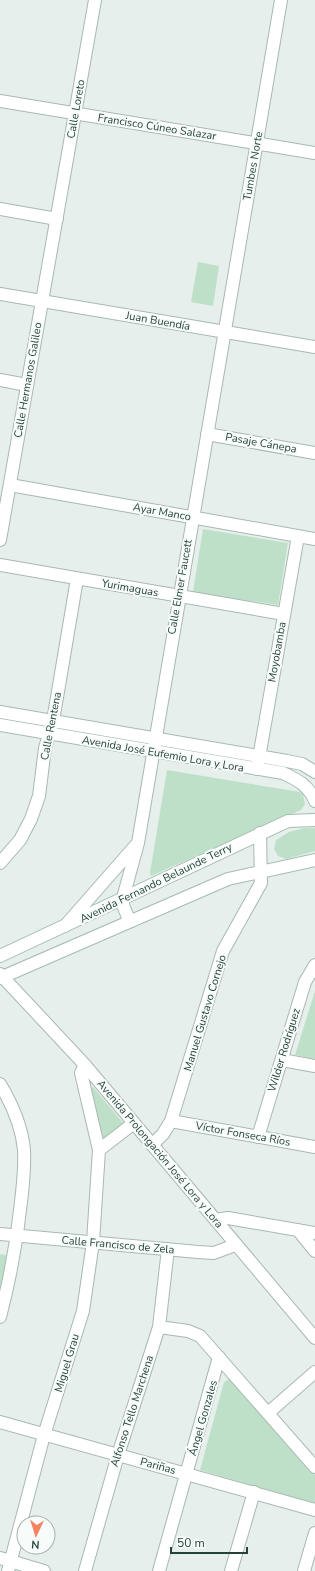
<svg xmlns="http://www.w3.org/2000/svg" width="315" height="1571" font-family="'Nunito Sans',sans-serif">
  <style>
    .green { fill: #bfe0c8 }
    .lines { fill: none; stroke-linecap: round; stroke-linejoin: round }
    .minor-casing { stroke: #a8b8b2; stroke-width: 14 }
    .tertiary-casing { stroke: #a8b8b2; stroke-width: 14 }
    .secondary-casing { stroke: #a4bbb3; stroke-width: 14 }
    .minor { stroke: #fff; stroke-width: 12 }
    .tertiary { stroke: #fff; stroke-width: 12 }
    .secondary { stroke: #fff; stroke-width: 12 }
    .labels { text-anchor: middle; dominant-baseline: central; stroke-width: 4; stroke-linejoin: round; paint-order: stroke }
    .street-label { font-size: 11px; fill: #24423a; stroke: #f7fbf9 }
  </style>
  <rect width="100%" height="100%" fill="#e6efeb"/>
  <path class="green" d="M198,262L219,266L213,306L191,302Z
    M203,529L288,543L278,605L193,592Z
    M167,770L300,792L303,794L305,804L301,810L151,876L150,873Z
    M304,828H315V851L286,859L278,856L274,849L276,840L289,832Z
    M315,991V1059L295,1055Z
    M93,1087L124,1124L102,1140L90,1089Z
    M0,1254L9,1256L0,1288Z
    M231,1378L315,1475V1504L200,1470L224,1382Z"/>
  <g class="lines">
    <defs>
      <path id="minor" d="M0,101L315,153
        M0,209L57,219
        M0,294L315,347
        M0,380L27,385
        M207,434L315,453
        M10,485L315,539
        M0,565L284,614
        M257,769L298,536
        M0,863L20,840L31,819L39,796L45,748L53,721L77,579
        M129,920L123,905V898L138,843L281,0
        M65,926L136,845
        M282,1060L315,1066
        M0,1084C12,1104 22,1127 24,1150C25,1167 23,1185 21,1202C17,1241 10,1279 0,1317
        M171,1121L315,1147
        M258,1137L305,982L315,965
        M216,1220L228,1218L315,1233
        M298,1230L315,1251
        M0,1234L198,1252L214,1253L235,1245
        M159,1327L188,1331L200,1336L315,1467
        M268,1413L315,1372
        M0,1422L315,1510
        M0,1558L44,1571
        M85,1571L118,1455L159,1327L168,1249
        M159,1571L219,1357
        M231,1571L254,1492
        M304,1571L315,1533"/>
      <path id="tertiary" d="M0,540L95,0
        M0,974L85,1065L315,1338
        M152,1145L163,1134L171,1121L223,951L261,883L260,833
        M99,1150L134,1123
        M8,1571L44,1435L83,1311L93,1242L99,1150L81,1073L85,1065"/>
      <path id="secondary" d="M0,712L287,761L302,764L315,772
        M0,725L283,773C298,780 309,786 315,801
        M0,956L288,821L315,820
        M0,978L228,879L315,860"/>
    </defs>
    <use href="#minor" class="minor-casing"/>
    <use href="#tertiary" class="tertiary-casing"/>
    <use href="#secondary" class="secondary-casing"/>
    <use href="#minor" class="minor"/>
    <use href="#tertiary" class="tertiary"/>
    <use href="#secondary" class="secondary"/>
  </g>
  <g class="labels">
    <g class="street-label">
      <text transform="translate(76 109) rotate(-80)">Calle Loreto</text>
      <text transform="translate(157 127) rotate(9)">Francisco Cúneo Salazar</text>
      <text transform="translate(253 166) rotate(-80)">Tumbes Norte</text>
      <text transform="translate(158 321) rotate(10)">Juan Buendía</text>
      <text transform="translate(28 380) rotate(-80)">Calle Hermanos Galileo</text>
      <text transform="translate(261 443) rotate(10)">Pasaje Cánepa</text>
      <text transform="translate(162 512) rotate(10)">Ayar Manco</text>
      <text transform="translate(180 587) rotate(-80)">Calle Elmer Faucett</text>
      <text transform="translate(130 588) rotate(10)">Yurimaguas</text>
      <text transform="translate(277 652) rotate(-80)">Moyobamba</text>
      <text transform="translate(51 726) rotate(-79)">Calle Rentena</text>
      <text transform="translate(163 754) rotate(10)">Avenida José Eufemio Lora y Lora</text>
      <text transform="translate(156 883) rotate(-26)">Avenida Fernando Belaunde Terry</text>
      <text transform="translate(205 1013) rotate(-73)">Manuel Gustavo Cornejo</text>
      <text transform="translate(284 1050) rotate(-73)">Wilder Rodríguez</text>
      <text transform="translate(243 1134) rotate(10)">Víctor Fonseca Ríos</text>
      <text transform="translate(160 1154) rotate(50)">Avenida Prolongación José Lora y Lora</text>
      <text transform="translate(118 1245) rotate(5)">Calle Francisco de Zela</text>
      <text transform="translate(67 1363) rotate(-73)">Miguel Grau</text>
      <text transform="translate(132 1411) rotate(-72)">Alfonso Tello Marchena</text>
      <text transform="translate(203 1418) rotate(-74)">Ángel Gonzales</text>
      <text transform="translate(158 1466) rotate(15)">Pariñas</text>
    </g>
  </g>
  <g transform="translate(36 1535) rotate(184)"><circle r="19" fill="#f7fbf9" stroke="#a3b1ad"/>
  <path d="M0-3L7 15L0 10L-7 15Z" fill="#f4845f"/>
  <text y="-6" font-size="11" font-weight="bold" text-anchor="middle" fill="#24423a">N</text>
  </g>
  <path d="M171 1547v6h76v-6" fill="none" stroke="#24423a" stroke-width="2"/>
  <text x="177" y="1547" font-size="12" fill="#24423a" stroke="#f7fbf9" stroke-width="3" paint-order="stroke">50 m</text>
</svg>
